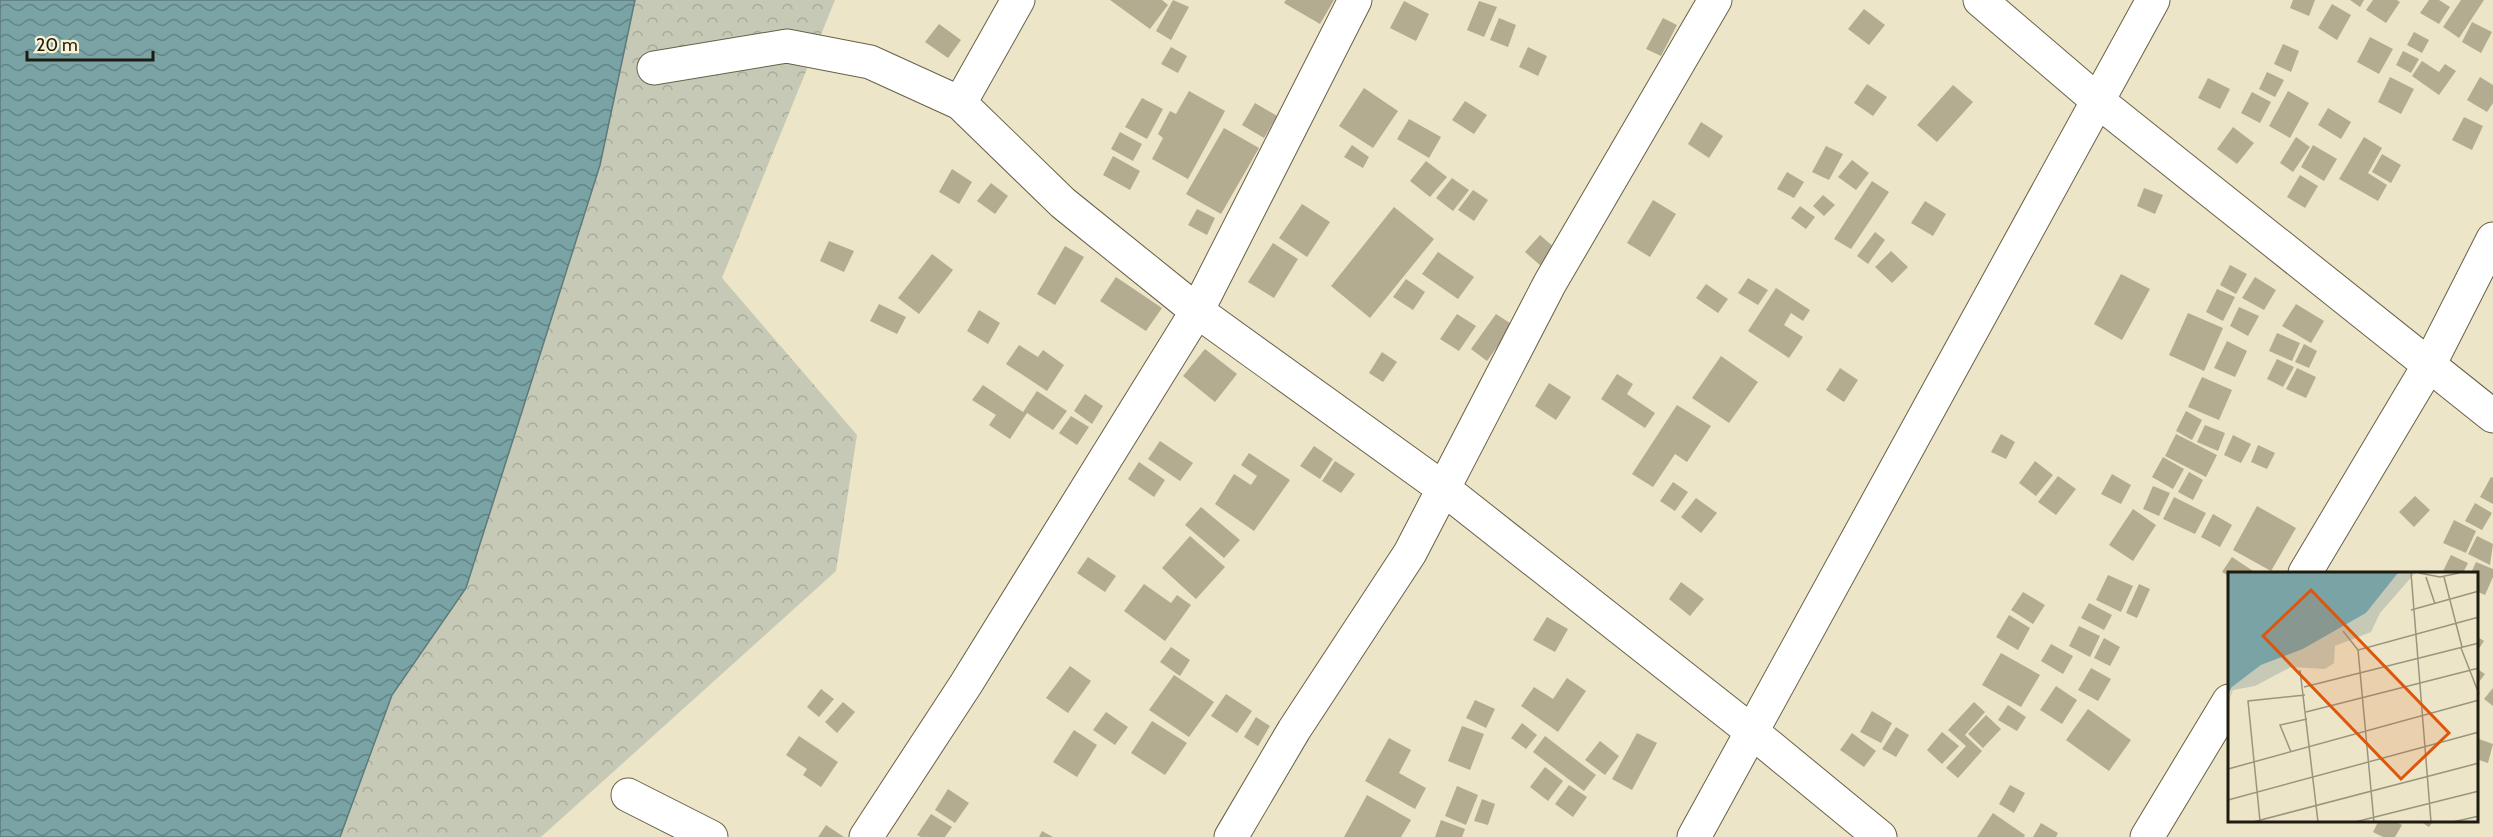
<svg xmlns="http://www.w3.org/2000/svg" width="2493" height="837" font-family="Cabin,sans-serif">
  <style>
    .forest { fill: url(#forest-crowns) }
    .water { fill: url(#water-waves); stroke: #5e7a79; stroke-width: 1.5 }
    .building { fill: #b4ac90 }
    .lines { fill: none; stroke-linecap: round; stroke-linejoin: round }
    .minor-casing { stroke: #686148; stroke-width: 35 }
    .secondary-casing { stroke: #686148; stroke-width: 35 }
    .minor { stroke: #fff; stroke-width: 33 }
    .secondary { stroke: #fff; stroke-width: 33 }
    .inset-road { fill: none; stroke: #9a957f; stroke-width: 1.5 }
    .view { fill: #de560c; fill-opacity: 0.15; stroke: #de560c; stroke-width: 3 }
    .inset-edge { fill: none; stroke: #1e1c11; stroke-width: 3 }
  </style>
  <defs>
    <pattern id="forest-crowns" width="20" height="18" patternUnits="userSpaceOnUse" patternTransform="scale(1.5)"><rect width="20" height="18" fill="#c6c9b5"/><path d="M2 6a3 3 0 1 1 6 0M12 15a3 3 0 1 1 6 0" fill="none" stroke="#aaac9b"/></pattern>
    <pattern id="water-waves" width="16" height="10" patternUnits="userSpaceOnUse" patternTransform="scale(1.5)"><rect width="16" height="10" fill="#7aa3a6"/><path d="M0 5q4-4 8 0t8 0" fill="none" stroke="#638486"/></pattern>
  </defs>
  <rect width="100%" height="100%" fill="#ede5c8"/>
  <path class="forest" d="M635,0H835L722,278L857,435L836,571L541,837H340L392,695L466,588L600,165Z"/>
  <path class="water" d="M0,0H635L600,165L466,588L392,695L340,837H0Z"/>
  <path class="building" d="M1110,0H1162L1168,5L1150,29Z
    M1173,0L1189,7L1171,40L1156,31Z
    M1286,0H1334L1320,24L1284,3Z
    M2293,0H2315L2309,16L2290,8Z
    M2350,0H2364L2360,7Z
    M2373,0H2397L2400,2L2386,23L2366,10Z
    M2429,0H2439L2450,7L2439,24L2420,13Z
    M2461,0H2484L2459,38L2443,27Z
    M1404,1L1429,14L1416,41L1390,28Z
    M1479,1L1497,7L1484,37L1467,30Z
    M2332,4L2351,15L2337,40L2318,28Z
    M1864,9L1885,25L1869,45L1848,29Z
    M1499,18L1516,25L1508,47L1490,40Z
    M1663,18L1677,25L1661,56L1646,49Z
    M2472,22L2492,32L2481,53L2462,42Z
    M939,24L961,40L948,58L925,42Z
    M2414,32L2429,40L2422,53L2407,45Z
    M2370,37L2393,49L2379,74L2357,62Z
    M2283,44L2299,51L2291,72L2274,64Z
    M1171,47L1187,56L1178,73L1161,64Z
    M1528,47L1547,56L1538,76L1519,67Z
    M2403,51L2419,59L2411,73L2396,65Z
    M2422,61L2439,72L2445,64L2456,71L2439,95L2412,76Z
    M2267,72L2284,80L2275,97L2259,89Z
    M2390,77L2414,89L2401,114L2378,102Z
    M2480,77L2493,85V103L2487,112L2467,100Z
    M2208,78L2230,89L2220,109L2198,98Z
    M1867,84L1887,97L1873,116L1854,103Z
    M1953,85L1973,102L1937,142L1917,125Z
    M1364,88L1398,111L1373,148L1339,126Z
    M1189,91L1225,111L1188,179L1152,159L1163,138L1158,134L1170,111L1176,114Z
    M2288,91L2309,103L2290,138L2269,126Z
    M2252,92L2271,102L2260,123L2241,113Z
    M1142,98L1163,109L1147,139L1125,127Z
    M1465,101L1487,115L1474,134L1452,120Z
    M1255,103L1277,116L1264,138L1242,125Z
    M2328,108L2351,122L2341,139L2318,125Z
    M2464,117L2483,126L2472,150L2452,140Z
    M1409,119L1441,137L1429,158L1397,139Z
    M1701,122L1723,136L1709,158L1688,144Z
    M2233,127L2254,143L2237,164L2217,149Z
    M1224,128L1259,148L1221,214L1186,194Z
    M1120,132L1142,144L1133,161L1111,149Z
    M2296,137L2310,147L2293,172L2280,163Z
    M2364,137L2382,148L2368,173L2387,185L2378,201L2339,179Z
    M1352,145L1369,157L1363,168L1344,157Z
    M2313,145L2337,159L2324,181L2301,167Z
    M1826,146L1843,154L1829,180L1812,172Z
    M2382,154L2401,165L2391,183L2372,172Z
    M1113,156L1140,171L1130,190L1103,175Z
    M1852,160L1869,173L1856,190L1838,177Z
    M1426,161L1447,177L1430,197L1410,181Z
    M952,169L972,182L959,204L939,192Z
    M1787,172L1804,182L1794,198L1777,189Z
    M2300,175L2318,186L2305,208L2287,197Z
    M1452,178L1469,190L1453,211L1436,198Z
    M1872,181L1889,192L1851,249L1834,239Z
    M991,183L1008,196L995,214L977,201Z
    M2144,188L2163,195L2155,214L2137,206Z
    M1473,190L1488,200L1474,221L1458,210Z
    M1823,195L1835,205L1824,216L1813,206Z
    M1653,200L1676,214L1650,257L1627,243Z
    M1925,201L1946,214L1933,236L1911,223Z
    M1302,204L1330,222L1307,257L1279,238Z
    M1800,206L1815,217L1806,229L1791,218Z
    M1394,207L1434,239L1370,318L1331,286Z
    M1197,209L1215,218L1207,235L1188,225Z
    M1875,232L1885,240L1868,264L1857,256Z
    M1540,235L1556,249L1541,266L1525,252Z
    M829,241L854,251L844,272L820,261Z
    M1273,243L1298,259L1274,298L1248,282Z
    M1065,246L1084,257L1055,305L1037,294Z
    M1891,251L1908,267L1892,283L1875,267Z
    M1438,252L1474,277L1458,299L1422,274Z
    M932,254L953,270L919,314L898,298Z
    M2230,265L2247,274L2236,294L2220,285Z
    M2121,274L2150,289L2122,340L2094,324Z
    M1116,277L1162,308L1146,331L1100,301Z
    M2255,277L2276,290L2264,310L2242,298Z
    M1748,278L1768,290L1758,305L1738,293Z
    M1406,279L1425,292L1413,310L1393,297Z
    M1706,284L1728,299L1718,313L1696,298Z
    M1776,288L1810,310L1803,321L1791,313L1784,325L1803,337L1789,358L1748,331Z
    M2217,289L2235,297L2223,321L2206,312Z
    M879,304L906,317L897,334L870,321Z
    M2296,304L2324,321L2311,343L2282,326Z
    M2239,307L2259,316L2248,336L2230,326Z
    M979,310L1000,323L988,344L967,331Z
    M2188,313L2223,328L2204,371L2169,355Z
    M1457,314L1476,326L1459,351L1440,339Z
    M1496,314L1513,325L1487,361L1471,349Z
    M2277,333L2300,343L2292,361L2269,351Z
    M2227,341L2247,351L2235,377L2214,368Z
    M2304,344L2317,351L2309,368L2295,362Z
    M1019,345L1038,357L1043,350L1064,365L1047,391L1006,364Z
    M1205,349L1237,374L1215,402L1183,376Z
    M1382,352L1397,362L1383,382L1369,373Z
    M1721,356L1758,382L1729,423L1692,398Z
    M2277,359L2294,367L2283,387L2267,379Z
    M1840,368L1858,380L1844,402L1826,390Z
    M2297,368L2316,377L2306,398L2286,389Z
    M1617,374L1633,384L1627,394L1655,413L1645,428L1601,399Z
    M2202,377L2232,390L2219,420L2188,407Z
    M1549,383L1571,397L1556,420L1535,406Z
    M983,385L1023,412L1037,391L1067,411L1053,430L1027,413L1010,439L989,425L996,415L972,400Z
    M1085,394L1103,406L1092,424L1074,411Z
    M1677,405L1711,426L1687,462L1675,454L1653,487L1632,474Z
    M2186,411L2202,420L2192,440L2176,431Z
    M1071,416L1089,427L1077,445L1059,433Z
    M2205,425L2225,433L2218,451L2197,442Z
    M2001,434L2015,442L2006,459L1991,452Z
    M2176,434L2217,455L2206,477L2165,456Z
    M2233,435L2251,444L2241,463L2224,455Z
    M1160,441L1193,463L1180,481L1148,459Z
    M2258,445L2275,453L2267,469L2251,462Z
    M1314,446L1333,459L1320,479L1300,466Z
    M1249,453L1290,480L1254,531L1215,504L1234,474L1251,485L1257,476L1241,465Z
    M2163,457L2184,469L2173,489L2152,477Z
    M1335,461L1355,474L1341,493L1322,481Z
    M2035,461L2053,475L2036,496L2019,483Z
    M1139,462L1165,480L1154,497L1128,479Z
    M2189,472L2203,480L2193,500L2178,492Z
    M2112,474L2131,485L2121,504L2101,494Z
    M2058,476L2076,489L2056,515L2038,502Z
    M2491,477L2493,478V504L2480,497Z
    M1673,482L1688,492L1675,511L1660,501Z
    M2153,486L2170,493L2159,516L2143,509Z
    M2415,496L2430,510L2414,527L2399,512Z
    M2174,497L2206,513L2195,534L2163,519Z
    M1696,498L1717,513L1701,533L1681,517Z
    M2475,503L2492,513L2482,530L2465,521Z
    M2257,506L2296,528L2271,571L2233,550Z
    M1201,507L1240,540L1224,558L1185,525Z
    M2133,509L2156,525L2133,561L2109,545Z
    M2213,514L2232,525L2220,547L2201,537Z
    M2454,520L2476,531L2466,553L2443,543Z
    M1190,536L1225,567L1196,599L1162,568Z
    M2477,536L2493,544L2490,565L2468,554Z
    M2451,555L2468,563L2463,573H2442Z
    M1088,557L1116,576L1105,592L1077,573Z
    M2232,557L2256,573H2229V576L2222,572Z
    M2476,562L2493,569V577L2485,595L2476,591V573H2471Z
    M2108,575L2133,586L2121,612L2096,600Z
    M1681,582L1704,599L1690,616L1669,599Z
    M1144,584L1171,603L1177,595L1191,605L1165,641L1124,611Z
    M2139,584L2150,589L2137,618L2126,613Z
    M2023,592L2045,605L2033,624L2011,610Z
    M2089,603L2112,615L2104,630L2081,618Z
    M2009,615L2030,628L2018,650L1996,637Z
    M1547,617L1568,629L1555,652L1533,640Z
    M2079,626L2100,636L2090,657L2069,646Z
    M2476,636L2484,641L2476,653Z
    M2104,638L2120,647L2110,666L2094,658Z
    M2051,644L2073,656L2063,674L2041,661Z
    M1171,647L1190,660L1180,676L1160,662Z
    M2001,653L2040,675L2021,707L1982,685Z
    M1070,666L1091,681L1068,713L1046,698Z
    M2091,668L2111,679L2098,701L2078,690Z
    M2476,668L2485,674L2476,686Z
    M1174,675L1214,702L1189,737L1149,710Z
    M1567,678L1586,691L1558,732L1521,706L1534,687L1553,699Z
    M2056,686L2077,700L2062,724L2040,710Z
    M2493,688V706L2484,699Z
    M821,689L834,699L819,717L807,707Z
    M1226,694L1252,711L1237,733L1211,716Z
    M1475,700L1495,709L1486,728L1466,718Z
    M843,702L855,712L837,733L825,722Z
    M1974,702L1985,712L1965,735L1982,751L1958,778L1946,768L1966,746L1948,730Z
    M2008,705L2026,717L2017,731L1998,720Z
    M2088,709L2131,740L2109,771L2066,740Z
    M1872,711L1892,723L1881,743L1860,732Z
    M1106,712L1128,727L1115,745L1093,730Z
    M1986,715L2001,729L1983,748L1968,734Z
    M1256,717L1270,726L1258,746L1244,737Z
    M1152,721L1187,743L1165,775L1131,753Z
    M1522,723L1537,735L1526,749L1511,738Z
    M1462,726L1484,734L1470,770L1448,761Z
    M1896,727L1909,735L1896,757L1882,749Z
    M1074,730L1097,745L1077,777L1053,762Z
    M1942,732L1959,746L1942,764L1927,750Z
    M1637,733L1657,743L1632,790L1612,779Z
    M1852,733L1876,751L1864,767L1840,750Z
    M799,736L838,762L821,787L803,775L807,769L786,755Z
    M1545,736L1596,775L1584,791L1533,752Z
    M1389,738L1411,750L1399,773L1426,788L1415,809L1365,781Z
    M2476,738L2493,744L2488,763L2476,759Z
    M1600,741L1619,756L1605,775L1585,760Z
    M1545,767L1563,781L1548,801L1530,787Z
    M1569,785L1587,797L1573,817L1555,804Z
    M2010,785L2025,793L2014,813L1999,804Z
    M1457,786L1478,795L1466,825L1445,816Z
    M948,789L969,803L955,823L935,810Z
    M1367,795L1411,820L1401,837H1344Z
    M1482,799L1495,804L1488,825L1474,821Z
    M1993,813L2025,835L2024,837H1977Z
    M931,814L952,827L945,837H921L917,835Z
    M1441,820L1465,829L1462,837H1435Z
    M2379,820H2392L2402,825L2395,837H2383L2373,832Z
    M2418,820H2434L2429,827Z
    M2041,823L2058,833L2056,837H2033Z
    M826,825L844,837H818Z
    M1042,831L1053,837H1039Z"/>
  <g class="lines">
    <defs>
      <path id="minor" d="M1018,0L960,103L1063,203L1197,311L1444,489L1751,731L1880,837
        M1980,0L2098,101L2493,416
        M654,68L787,46L870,62L960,103
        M2305,573L2429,365L2493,239
        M628,795L711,837
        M866,837L966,684L1197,311L1355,0
        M1231,837L1294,730L1410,553L1550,283L1715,0
        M2147,837L2229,701"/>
      <path id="secondary" d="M1694,837L2153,0"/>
    </defs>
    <use href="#minor" class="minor-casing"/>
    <use href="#secondary" class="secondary-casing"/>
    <use href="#minor" class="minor"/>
    <use href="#secondary" class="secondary"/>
  </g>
  <g transform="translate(2228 572)">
    <rect width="250" height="250" fill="#ede5c8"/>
    <path d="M170,1H187L152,41L143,60L107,74L106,91L97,97L63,95L27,114L5,118L0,130L4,115L33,93L75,77L138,41Z" fill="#c6c9b5"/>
    <path d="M0,1H170L138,41L75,77L33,93L4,115L0,123Z" fill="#7aa3a6"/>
    <path class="inset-road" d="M183,1L203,250M191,1L212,5L231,1M198,5L207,32M216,5L234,75M183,38L251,19M115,59L130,78M233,76L251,122M72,98L90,250M76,115L251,71M78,140L251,96M63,180L52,153L79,147M0,197L251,128M0,228L251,160M32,249L20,129L77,123M25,250L251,191M127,250L251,219M146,250L130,78L251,45M225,250L251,244"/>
    <path class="view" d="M83,18L221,161L173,207L35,64Z"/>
    <rect width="250" height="250" class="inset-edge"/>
  </g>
  <path d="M27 51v9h126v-9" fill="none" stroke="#1e1c11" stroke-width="3"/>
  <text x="36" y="51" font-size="18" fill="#1e1c11" stroke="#faf2d5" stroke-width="4.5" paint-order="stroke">20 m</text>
</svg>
